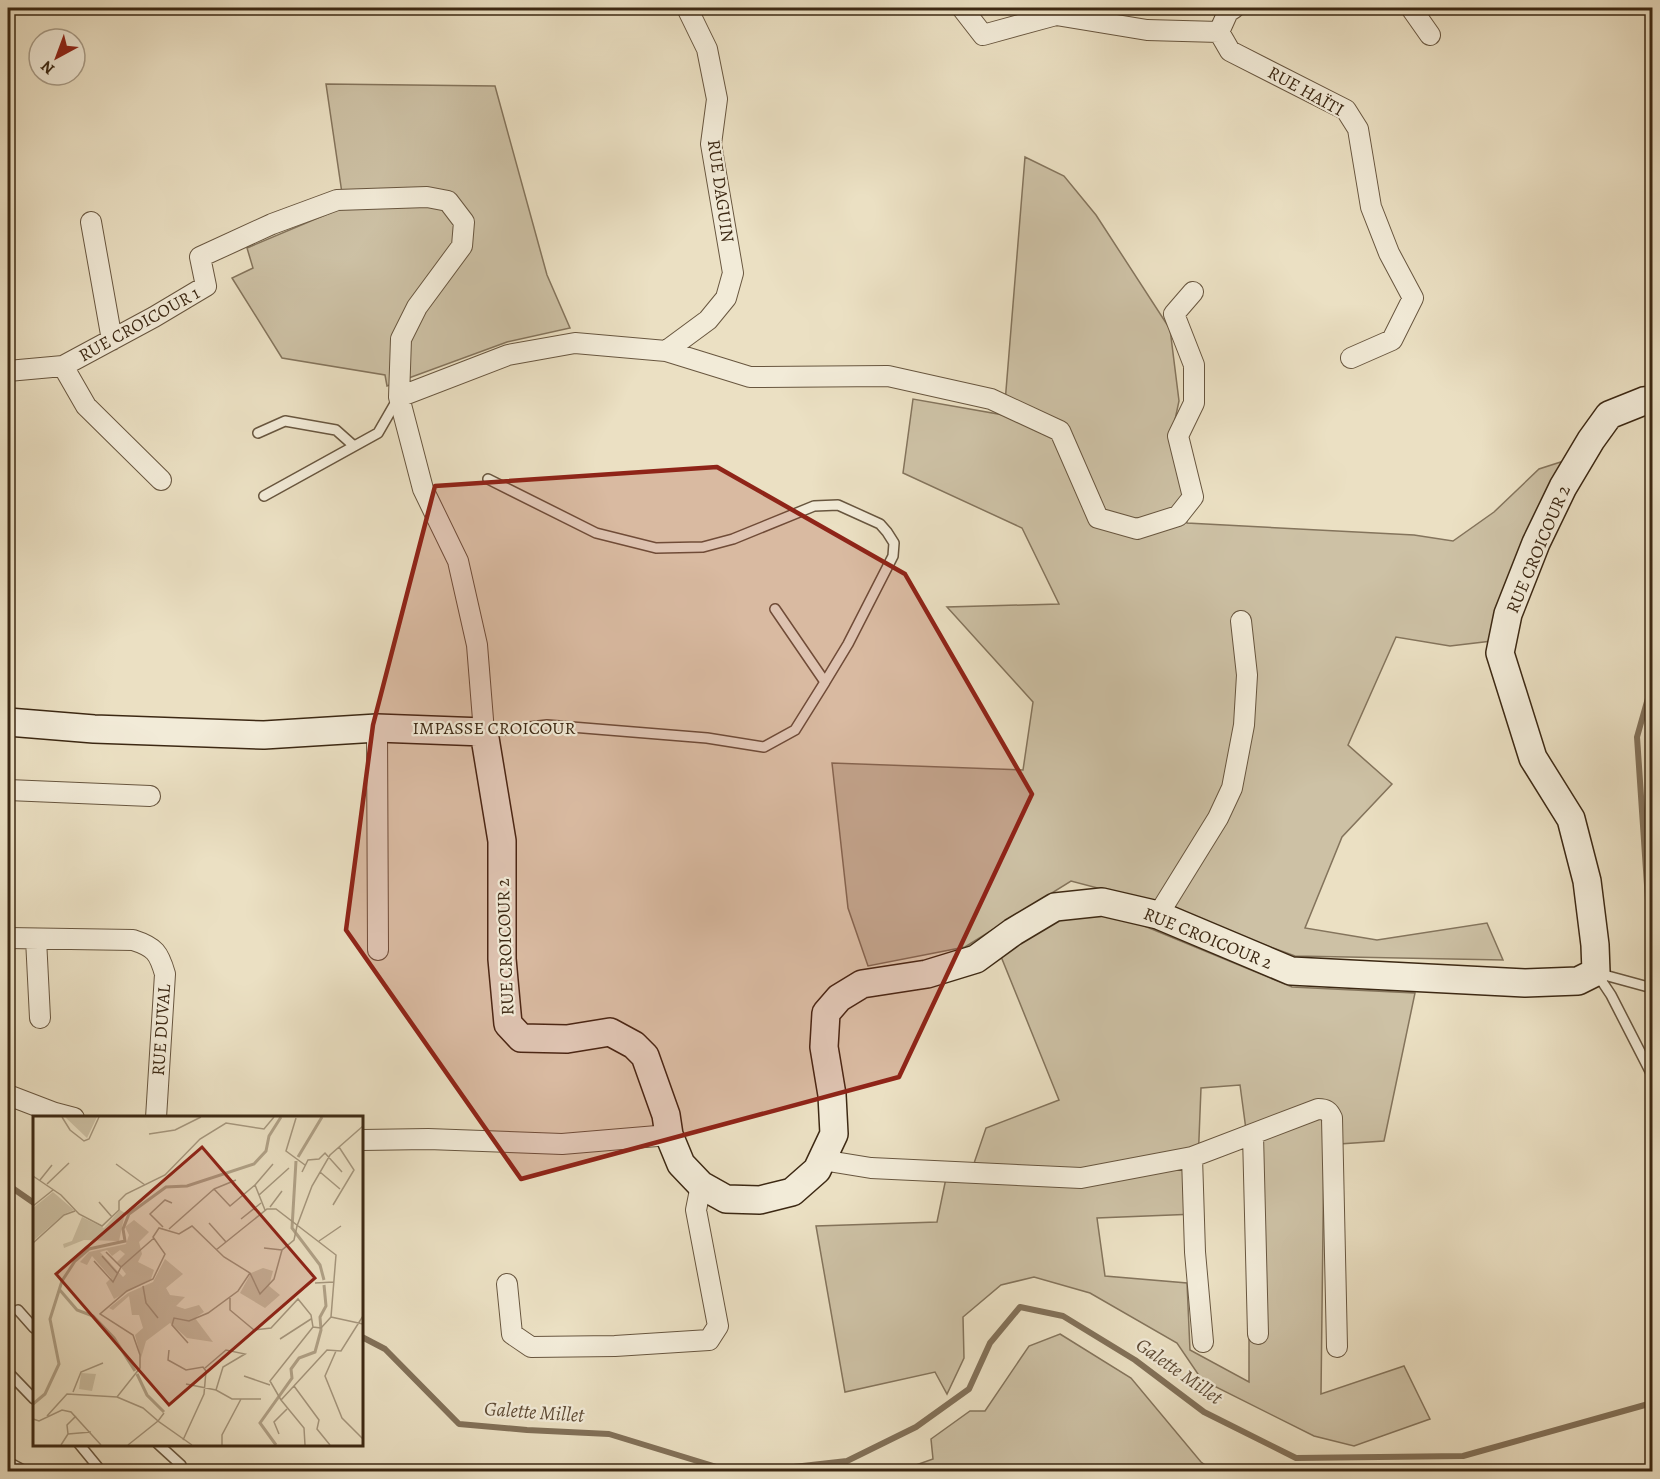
<svg xmlns="http://www.w3.org/2000/svg" width="1660" height="1479" font-family="Alegreya,serif">
  <style>
    .green { fill: #cdc1a5; stroke: #84745c; stroke-width: 1.5; fill-rule: evenodd }
    .lines { fill: none; stroke-linecap: round; stroke-linejoin: round }
    .stream { stroke: #827159; stroke-width: 6 }
    .lane-casing { stroke: #68563f; stroke-width: 12 }
    .street-casing { stroke: #68563f; stroke-width: 22 }
    .secondary-casing { stroke: #3c2813; stroke-width: 30 }
    .lane { stroke: #f2ebd8; stroke-width: 9 }
    .street { stroke: #f2ebd8; stroke-width: 20 }
    .secondary { stroke: #f2ebd8; stroke-width: 27 }
    .marked { fill: #8f2418; fill-opacity: 0.2; stroke: #8f2418; stroke-width: 4.5; stroke-linejoin: round }
    .labels { text-anchor: middle; dominant-baseline: central; stroke-width: 4.5; stroke-linejoin: round; paint-order: stroke }
    .street-label { font-size: 18px; fill: #3c2813; stroke: #f2ebd8 }
    .water-label { font-size: 20px; font-style: italic; fill: #5f4c36; stroke: #f2ebd8 }
    .inset-river { fill: none; stroke: #b0a187; stroke-width: 3 }
    .inset-road { fill: none; stroke: #a5967d; stroke-width: 1.5 }
    .view { fill: #8f2418; fill-opacity: 0.15; stroke: #8f2418; stroke-width: 3 }
    .inset-edge { fill: none; stroke: #3c2813; stroke-width: 3 }
  </style>
  <rect width="100%" height="100%" fill="#ebe0c3"/>
  <filter id="stains"><feTurbulence type="fractalNoise" baseFrequency=".00333" numOctaves="4"/><feColorMatrix values="0 0 0 0 .2 0 0 0 0 .09 0 0 0 0 .02 0 0 0 .5 -.17"/></filter>
  <radialGradient id="worn" r=".72"><stop offset=".6" stop-color="#630" stop-opacity="0"/><stop offset="1" stop-color="#630" stop-opacity=".3"/></radialGradient>
  <path class="green" d="M326,84L495,86L547,275L570,328L507,342L387,386L385,375L282,358L232,278L253,268L247,248L344,207Z
    M1025,157L1064,176L1096,215L1170,329L1179,401L1170,443L1183,495L1187,523L1414,535L1453,541L1494,512L1539,469L1573,458L1492,641L1450,646L1396,637L1348,745L1392,784L1342,837L1305,928L1377,940L1487,923L1503,960L1295,956L1147,901L1071,881L965,947L868,966L848,908L832,763L1023,770L1033,702L947,607L1059,604L1022,528L903,473L913,399L1004,415Z
    M1070,913L1125,918L1292,987L1415,993L1384,1141L1324,1145L1321,1394L1404,1366L1430,1419L1354,1446L1314,1436L1202,1380L1177,1343L1090,1293L1034,1277L1001,1285L963,1317L964,1358L947,1394L935,1372L845,1392L816,1226L937,1222L946,1178L968,1181L986,1128L1059,1100L1000,954ZM1240,1085L1249,1152V1382L1190,1350L1187,1283L1105,1276L1097,1218L1196,1214L1201,1088Z
    M1060,1334L1131,1378L1201,1462L1214,1471H899L933,1459L931,1439L970,1411H985L1029,1346Z"/>
  <g class="lines">
    <path class="stream" d="M1652,684L1637,737L1651,944L1652,1009
      M8,1185L34,1203
      M362,1337L385,1349L459,1424L527,1430L609,1434L733,1472
      M748,1472L847,1461L916,1427L969,1389L990,1343L1020,1307L1063,1316L1135,1360L1204,1412L1296,1458L1463,1456L1652,1403"/>
    <defs>
      <path id="lane" d="M258,433L285,421L336,430L354,446
        M488,479L596,533L656,548L703,547L733,539L814,506L838,505L880,524L887,532L894,543L893,556L848,644L825,682
        M264,496L378,433L397,400
        M486,732L547,725L707,738L764,747L795,730L825,682L775,609
        M1597,973L1652,988
        M1597,974L1611,995L1652,1075
        M18,1310L34,1328
        M8,1372L34,1399
        M79,1444L102,1472
        M158,1444L181,1465L184,1472
        M8,1462L27,1472"/>
      <path id="street" d="M962,8L983,35L1056,15L1147,30L1219,32
        M1234,8L1228,12L1219,32L1230,51L1346,110L1358,129L1371,207L1389,253L1413,298L1392,340L1351,358
        M1411,8L1430,35
        M91,222L112,340
        M666,351L708,320L726,298L733,273L711,144L717,99L707,49L687,8
        M63,366L86,406L161,480
        M8,371L63,366L154,317L206,286L200,257L272,224L337,200L427,197L448,201L464,222L462,246L417,307L401,339L399,397L423,489L458,561L477,645L484,732
        M399,397L508,355L575,343L666,351L750,377L888,376L991,399L1060,431L1098,518L1137,529L1178,516L1193,497L1178,436L1194,403V365L1174,314L1193,292
        M377,728L378,950
        M8,790L150,796
        M1158,915L1218,818L1232,788L1244,725L1247,675L1241,621
        M8,938L133,940C155,947 159,953 165,974L156,1118
        M36,939L40,1018
        M8,1095L55,1113L74,1118
        M1253,1135L1258,1334
        M362,1140L428,1139L562,1144L669,1135
        M1192,1157L1318,1109C1326,1109 1329,1111 1332,1118L1337,1347
        M822,1160L871,1168L1081,1178L1192,1157L1195,1252L1203,1342
        M507,1284L512,1334L531,1347L615,1346L709,1340L718,1326L696,1210L701,1185"/>
      <path id="secondary" d="M8,722L94,729L264,735L377,728L484,732L502,841V959L508,1024L521,1038L567,1039L610,1032L634,1045L645,1056L666,1115L669,1135L681,1164L701,1185L726,1199L760,1200L792,1192L817,1170L834,1134L832,1095L824,1047L826,1013L839,998L862,984L927,974L976,959L1013,932L1055,907L1102,902L1158,915L1291,971L1525,983L1578,981L1596,972L1595,945L1587,881L1571,819L1533,758L1500,653L1508,614L1536,543L1563,487L1591,440L1609,415L1644,401L1652,400"/>
    </defs>
    <use href="#lane" class="lane-casing"/>
    <use href="#street" class="street-casing"/>
    <use href="#secondary" class="secondary-casing"/>
    <use href="#lane" class="lane"/>
    <use href="#street" class="street"/>
    <use href="#secondary" class="secondary"/>
  </g>
  <path class="marked" d="M717,467L905,574L1032,794L899,1077L521,1179L346,930L373,725L435,486Z"/>
  <g class="labels">
    <g class="street-label">
      <text transform="translate(1306 91) rotate(29)">RUE HAÏTI</text>
      <text transform="translate(721 191) rotate(82)">RUE DAGUIN</text>
      <text transform="translate(139 324) rotate(-29)">RUE CROICOUR 1</text>
      <text transform="translate(1538 549) rotate(-67)">RUE CROICOUR 2</text>
      <text x="494" y="728">IMPASSE CROICOUR</text>
      <text transform="translate(1208 938) rotate(22)">RUE CROICOUR 2</text>
      <text transform="translate(505 947) rotate(-92)">RUE CROICOUR 2</text>
      <text transform="translate(161 1030) rotate(-86)">RUE DUVAL</text>
    </g>
    <g class="water-label">
      <text transform="translate(1179 1371) rotate(35)">Galette Millet</text>
      <text transform="translate(534 1412) rotate(4)">Galette Millet</text>
    </g>
  </g>
  <g transform="translate(33 1116)">
    <rect width="330" height="330" fill="#ebe0c3"/>
    <path d="M32,1H64L54,22ZM20,76L41,94L31,98L0,125V92ZM87,94L92,97L86,125L51,124L31,132L30,128L39,125L49,101L71,112ZM101,104L116,116L106,126L109,138L105,146L121,154L118,163L81,183L73,167L78,162L59,140L54,149L47,146L56,136L93,128L96,119L92,111ZM74,134L79,140L87,134L92,138L84,146L93,158L90,161L67,136ZM132,143L150,158L133,172L137,179L152,181L143,190L152,193L166,189L171,196L162,202L180,226L154,222L137,207L113,225L108,242L102,219L110,212L106,199H99L96,180L80,194L76,192L95,177L120,166ZM230,152L240,155L236,170L247,179L232,192L207,177L218,157ZM48,257L63,258L59,275L46,273Z" fill="#cdc1a5" fill-rule="evenodd"/>
    <path class="inset-river" d="M265,41L289,1M263,45L259,112L287,149L291,164M26,173L44,194L60,200L81,222L102,255M104,258L114,279L131,296M0,288L12,278L26,248L17,203L29,165L42,145L56,133L92,125L90,113L96,98L133,71L154,70L221,48L233,35L236,20L248,1M243,329L227,307L259,262L258,253L266,242L282,236L288,214L287,201L293,190L291,169"/>
    <path class="inset-road" d="M29,1L37,14L51,25L56,23L66,1M263,2L253,35L272,49M116,18L142,14L168,1M83,48L112,69M269,56L275,44L286,43L292,37L309,56M287,56L307,73M0,60L28,79L46,98L69,110L86,94V85L93,78L132,59L167,23L193,7L231,13L241,1M7,64L19,49M14,68L36,47M222,69L240,48M181,73L203,64M226,79L256,52M66,86L79,101M300,89L321,54L306,31M0,90L20,74M237,91L249,75M208,103L228,87M176,107L193,126M264,110L279,70L297,39L330,10M130,111L117,98L132,84L139,87M136,113L181,73L197,90L222,69L232,94M286,125L308,110M0,127L31,99L42,95M231,132L249,134M183,134L234,93H243L303,139L298,201M73,136L88,151L121,122M69,140L85,158M61,145L80,166L88,151M282,167L301,166M110,170L113,187L125,202M197,182V194L221,214L238,212L265,183L278,199L280,211L288,212L298,201M298,201L330,208M247,223L278,203M155,227L139,209L141,202L156,205L175,197L205,175L217,157M136,234L135,244L153,254L170,251L173,255L171,278L150,324M303,235L292,260L309,302L330,323M172,252L193,234L212,238L190,251L183,274M211,260L237,269M153,268L183,274L199,283H228M261,270L286,304L284,313L297,329M40,276L48,256L70,247M84,281L110,292L125,305L95,329M248,284L237,265L280,211M131,297L125,305L159,329M14,300L34,278L84,281L107,252V239L100,219L67,198L94,175L120,163L132,138L120,121L126,112L146,118L159,110L191,141L217,157L227,178L241,163L249,134L261,124L264,110M0,303L6,305L29,294L38,296L68,329M35,318L58,316M246,318L241,306L254,293M28,329L35,318L34,309L43,300M189,329V319L208,283M272,329L271,312L248,284L294,234L308,235L330,200"/>
    <path class="view" d="M169,31L282,162L136,289L23,158Z"/>
    <rect width="330" height="330" class="inset-edge"/>
  </g>
  <rect width="1660" height="1479" fill="none" stroke="#ebe0c3" stroke-width="30"/>
  <rect x="9" y="9" width="1642" height="1461" fill="none" stroke="#3c2813" stroke-width="3"/>
  <rect x="15" y="15" width="1630" height="1449" fill="none" stroke="#3c2813" stroke-width="1.5"/>
  <g transform="translate(57 57) rotate(221)"><circle r="28" fill="#f2ebd8" stroke="#a99d89" stroke-width="1.5"/>
  <path d="M0-4.5L10 22L0 15L-10 22Z" fill="#8f2418"/>
  <text y="-9" font-size="16" font-weight="bold" text-anchor="middle" fill="#3c2813">N</text>
  </g>
  <rect width="100%" height="100%" filter="url(#stains)"/>
  <rect width="100%" height="100%" fill="url(#worn)"/>
</svg>
